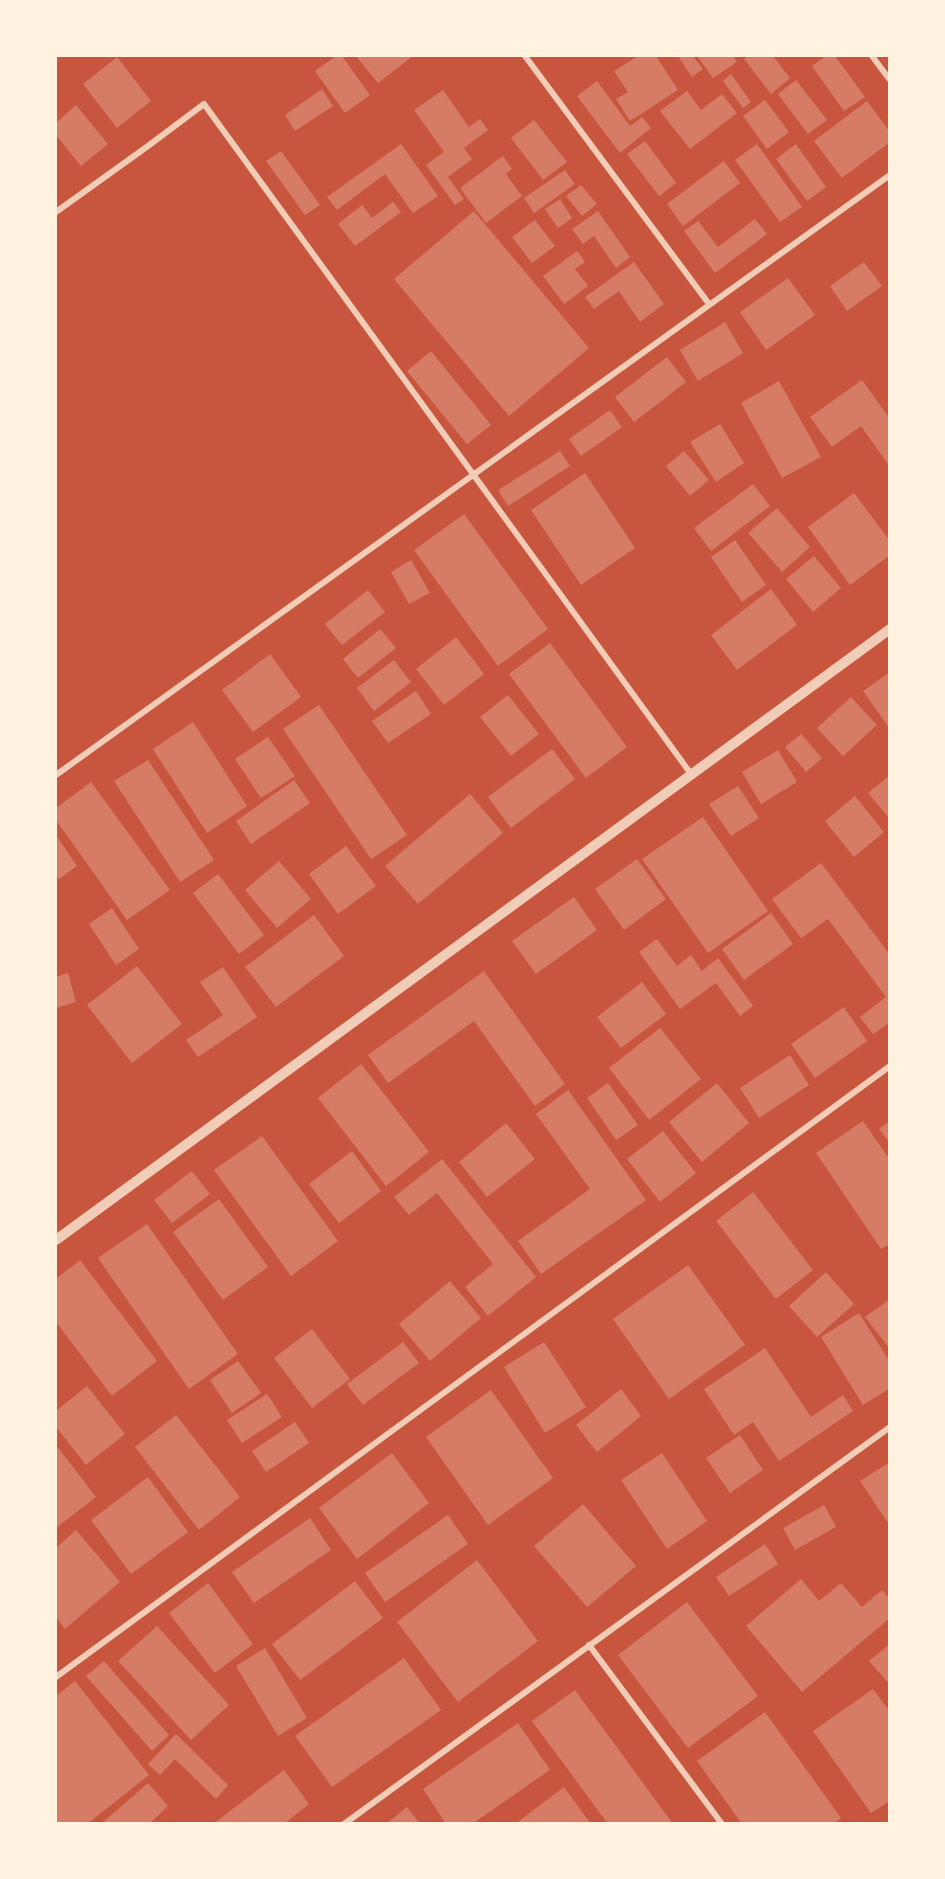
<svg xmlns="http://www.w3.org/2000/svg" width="945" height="1879" font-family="Cabin,sans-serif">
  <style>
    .building { fill: #d67c66 }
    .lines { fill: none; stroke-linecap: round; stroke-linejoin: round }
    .minor { stroke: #f1ccb7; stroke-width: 6 }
    .tertiary { stroke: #f1ccb7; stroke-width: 10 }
  </style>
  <rect width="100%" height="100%" fill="#c8553d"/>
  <path class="building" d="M336,56H342L370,95L345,113L315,71Z
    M356,56H413L378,83Z
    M638,56H656L678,90L630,121L616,99L628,92L614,71Z
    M678,56H693L703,69L692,77Z
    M697,56H733L737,62L713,78Z
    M749,56H773L790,78L771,94L744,59Z
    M826,56H835L865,97L844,111L812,66Z
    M117,57L151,101L117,128L83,84Z
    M731,74L751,102L743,108L723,81Z
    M796,80L827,120L808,134L778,94Z
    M597,81L630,126L642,117L651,128L620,153L577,96Z
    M322,89L333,106L295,131L285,115Z
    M443,90L469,127L480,119L488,130L464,148L472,159L448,177L464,199L455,205L426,165L444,152L414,110Z
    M687,91L701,110L722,94L737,113L690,149L660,111Z
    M765,100L789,132L767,149L743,116Z
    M867,101L890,132V142L842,178L814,141Z
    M76,105L108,144L81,166L56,135V123Z
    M534,120L567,162L543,180L511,138Z
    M645,141L676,183L659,196L627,154Z
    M401,144L438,196L413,213L385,174L337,210L327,197Z
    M757,144L802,207L780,222L735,160Z
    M796,144L826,187L807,201L776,159Z
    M281,151L320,205L305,215L266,161Z
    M503,156L512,169L506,174L522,196L486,223L460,188Z
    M724,161L740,183L683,226L667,204Z
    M565,170L575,184L534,213L524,198Z
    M581,185L597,204L582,216L566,196Z
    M560,199L572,218L558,228L545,209Z
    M393,202L401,212L355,246L338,224L362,205L372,218Z
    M474,211L589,348L509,416L394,279Z
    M598,211L630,257L616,268L594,236L583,244L572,229Z
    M755,219L767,234L715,273L684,231L698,221L718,247Z
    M535,220L555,246L532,263L512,237Z
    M577,251L585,262L575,269L588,286L564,304L543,276Z
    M634,262L664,304L640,322L619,291L594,309L585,297Z
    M864,262L882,286L847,311L830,286Z
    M788,278L815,315L766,350L740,312Z
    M725,322L743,353L698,381L680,350Z
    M431,351L491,425L467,444L407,371Z
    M667,357L686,382L634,422L615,397Z
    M862,380L890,419V467L861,426L832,447L810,417Z
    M779,381L821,457L782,478L741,403Z
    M610,410L622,427L581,456L569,439Z
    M720,424L744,463L716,482L690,442Z
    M560,451L570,466L508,506L498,490Z
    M684,451L709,480L690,496L666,466Z
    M585,473L635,548L581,585L531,510Z
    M753,484L770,506L711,551L694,528Z
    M854,493L890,541V555L850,585L808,527Z
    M777,508L810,547L782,572L748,533Z
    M464,514L548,629L498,666L414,550Z
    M735,540L766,585L742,602L711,557Z
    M814,556L841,588L813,612L786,579Z
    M411,560L430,593L409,604L391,572Z
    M771,589L797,625L737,670L711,635Z
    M368,590L385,612L342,645L325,624Z
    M380,629L396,648L358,678L343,659Z
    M456,637L484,674L444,705L416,669Z
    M550,643L627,747L586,778L509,674Z
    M270,654L301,697L253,732L222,690Z
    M394,660L411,682L374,711L357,688Z
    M890,672V729L863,691Z
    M416,691L431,714L388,743L372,721Z
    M508,695L539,734L511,756L480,717Z
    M851,697L877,725L843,756L817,728Z
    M319,705L407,835L371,859L283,729Z
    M193,722L247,806L207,833L153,749Z
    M801,734L822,758L806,772L785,747Z
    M268,737L295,776L261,798L235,759Z
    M552,749L575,779L511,828L488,797Z
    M778,750L797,782L761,804L742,772Z
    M148,760L214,860L180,882L114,781Z
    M890,775V819L868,793Z
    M294,780L310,803L251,844L236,821Z
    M91,782L170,890L127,920L56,820V808Z
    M738,786L759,818L731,836L709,804Z
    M470,794L503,833L418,904L385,866Z
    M855,796L884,832L854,857L825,821Z
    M703,817L768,911L708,953L642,859Z
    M56,835L77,866L59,879L56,874Z
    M346,846L376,886L338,914L309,874Z
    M637,859L666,899L624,930L595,889Z
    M279,861L311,899L277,928L245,890Z
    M821,863L890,955V1022L873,1034L860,1017L886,997L828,919L801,938L772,899Z
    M218,874L264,935L239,954L193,893Z
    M574,897L597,930L536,974L512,941Z
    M112,908L139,949L116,965L89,924Z
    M771,913L793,944L744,980L722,949Z
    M314,915L344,956L276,1007L245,967Z
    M657,939L677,966L691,955L702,971L718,958L753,1006L740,1016L716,983L680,1009L639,952Z
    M137,966L182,1024L132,1063L87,1005Z
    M223,967L257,1017L198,1057L186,1040L223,1015L200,982Z
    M484,971L565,1084L535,1106L474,1021L388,1083L368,1055Z
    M68,973L76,1002L56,1008V977Z
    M642,982L666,1014L621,1048L597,1017Z
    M844,1007L867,1041L815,1078L791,1044Z
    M660,1028L701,1079L649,1120L609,1068Z
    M790,1055L809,1085L759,1118L740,1088Z
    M361,1064L429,1152L386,1186L318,1098Z
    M608,1083L638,1125L616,1140L587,1098Z
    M717,1083L749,1123L702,1162L669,1122Z
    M568,1090L646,1200L541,1274L518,1241L590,1189L536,1114Z
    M863,1121L890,1160V1244L881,1249L816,1153Z
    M890,1121V1143L879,1129Z
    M506,1123L535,1159L487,1197L459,1162Z
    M663,1131L696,1173L660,1202L627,1159Z
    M262,1136L338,1241L291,1276L214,1170Z
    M352,1151L381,1191L339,1223L309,1184Z
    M442,1159L536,1277L488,1316L465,1287L493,1264L437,1193L409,1215L394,1197Z
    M192,1171L210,1194L172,1223L154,1200Z
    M753,1192L813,1270L776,1299L716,1221Z
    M219,1199L268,1267L223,1300L173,1232Z
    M147,1224L238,1354L189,1389L98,1258Z
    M80,1260L157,1361L112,1396L56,1322V1279Z
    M688,1265L745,1345L669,1399L613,1319Z
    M826,1272L854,1304L817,1337L789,1306Z
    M450,1281L481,1318L430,1361L399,1324Z
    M890,1299V1349L865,1317Z
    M859,1313L890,1362V1388L863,1405L821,1337Z
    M312,1329L350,1379L312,1408L274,1358Z
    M403,1342L419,1363L363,1405L347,1384Z
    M544,1342L586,1407L545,1433L504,1367Z
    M765,1348L811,1417L843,1395L853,1411L779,1461L753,1422L734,1435L704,1389Z
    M238,1361L261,1393L232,1413L210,1380Z
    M87,1386L125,1434L86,1465L56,1427V1411Z
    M621,1389L641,1416L597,1452L576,1425Z
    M491,1390L553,1478L488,1525L426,1437Z
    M267,1394L282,1417L242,1443L227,1420Z
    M176,1415L240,1497L199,1530L135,1447Z
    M295,1422L309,1443L266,1472L252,1451Z
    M740,1435L763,1470L730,1493L706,1458Z
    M56,1445L96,1497L56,1528Z
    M392,1453L429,1503L357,1559L319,1508Z
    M662,1453L707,1521L667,1549L621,1480Z
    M890,1462V1526L860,1481Z
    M148,1477L188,1532L131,1574L91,1520Z
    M583,1504L636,1566L587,1607L534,1546Z
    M824,1505L836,1527L795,1550L783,1528Z
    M448,1515L468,1544L385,1602L365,1573Z
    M310,1518L331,1550L254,1603L232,1572Z
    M76,1530L120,1582L65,1629L56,1617V1548Z
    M765,1544L778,1564L729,1596L716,1577Z
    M477,1560L538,1641L458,1702L397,1622Z
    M801,1579L819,1601L841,1583L862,1607L882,1590L890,1599V1618L802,1692L746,1626Z
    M355,1581L383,1618L300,1680L272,1644Z
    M208,1583L253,1644L215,1673L169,1613Z
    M687,1602L758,1696L688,1748L618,1655Z
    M157,1626L229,1705L191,1740L118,1661Z
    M890,1644V1685L869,1661Z
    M265,1648L307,1718L278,1736L236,1666Z
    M404,1658L441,1710L332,1787L295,1736Z
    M104,1661L169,1735L152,1751L86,1676Z
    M75,1681L149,1775L87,1824H57L56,1696Z
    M873,1689L890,1712V1801L871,1813L813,1731Z
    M575,1690L673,1824H608L532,1721Z
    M765,1712L841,1818L833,1824H742L697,1761Z
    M518,1723L550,1770L472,1824H446L423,1789Z
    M176,1734L228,1785L216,1799L175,1759L160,1775L148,1764Z
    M284,1770L309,1804L284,1824H213Z
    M148,1783L168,1806L149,1824H105L103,1822Z
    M564,1787L591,1824H515Z
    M407,1807L420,1824H386Z"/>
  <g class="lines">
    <path class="minor" d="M525,56L709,304
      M872,56L890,80
      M56,212L148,146L204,104L691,774
      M56,775L890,175
      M589,1645L722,1824
      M56,1677L890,1066
      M344,1824L890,1427"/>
    <path class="tertiary" d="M56,1240L890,629"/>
  </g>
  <rect width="945" height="1879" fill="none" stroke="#fff3e0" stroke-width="114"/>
</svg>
